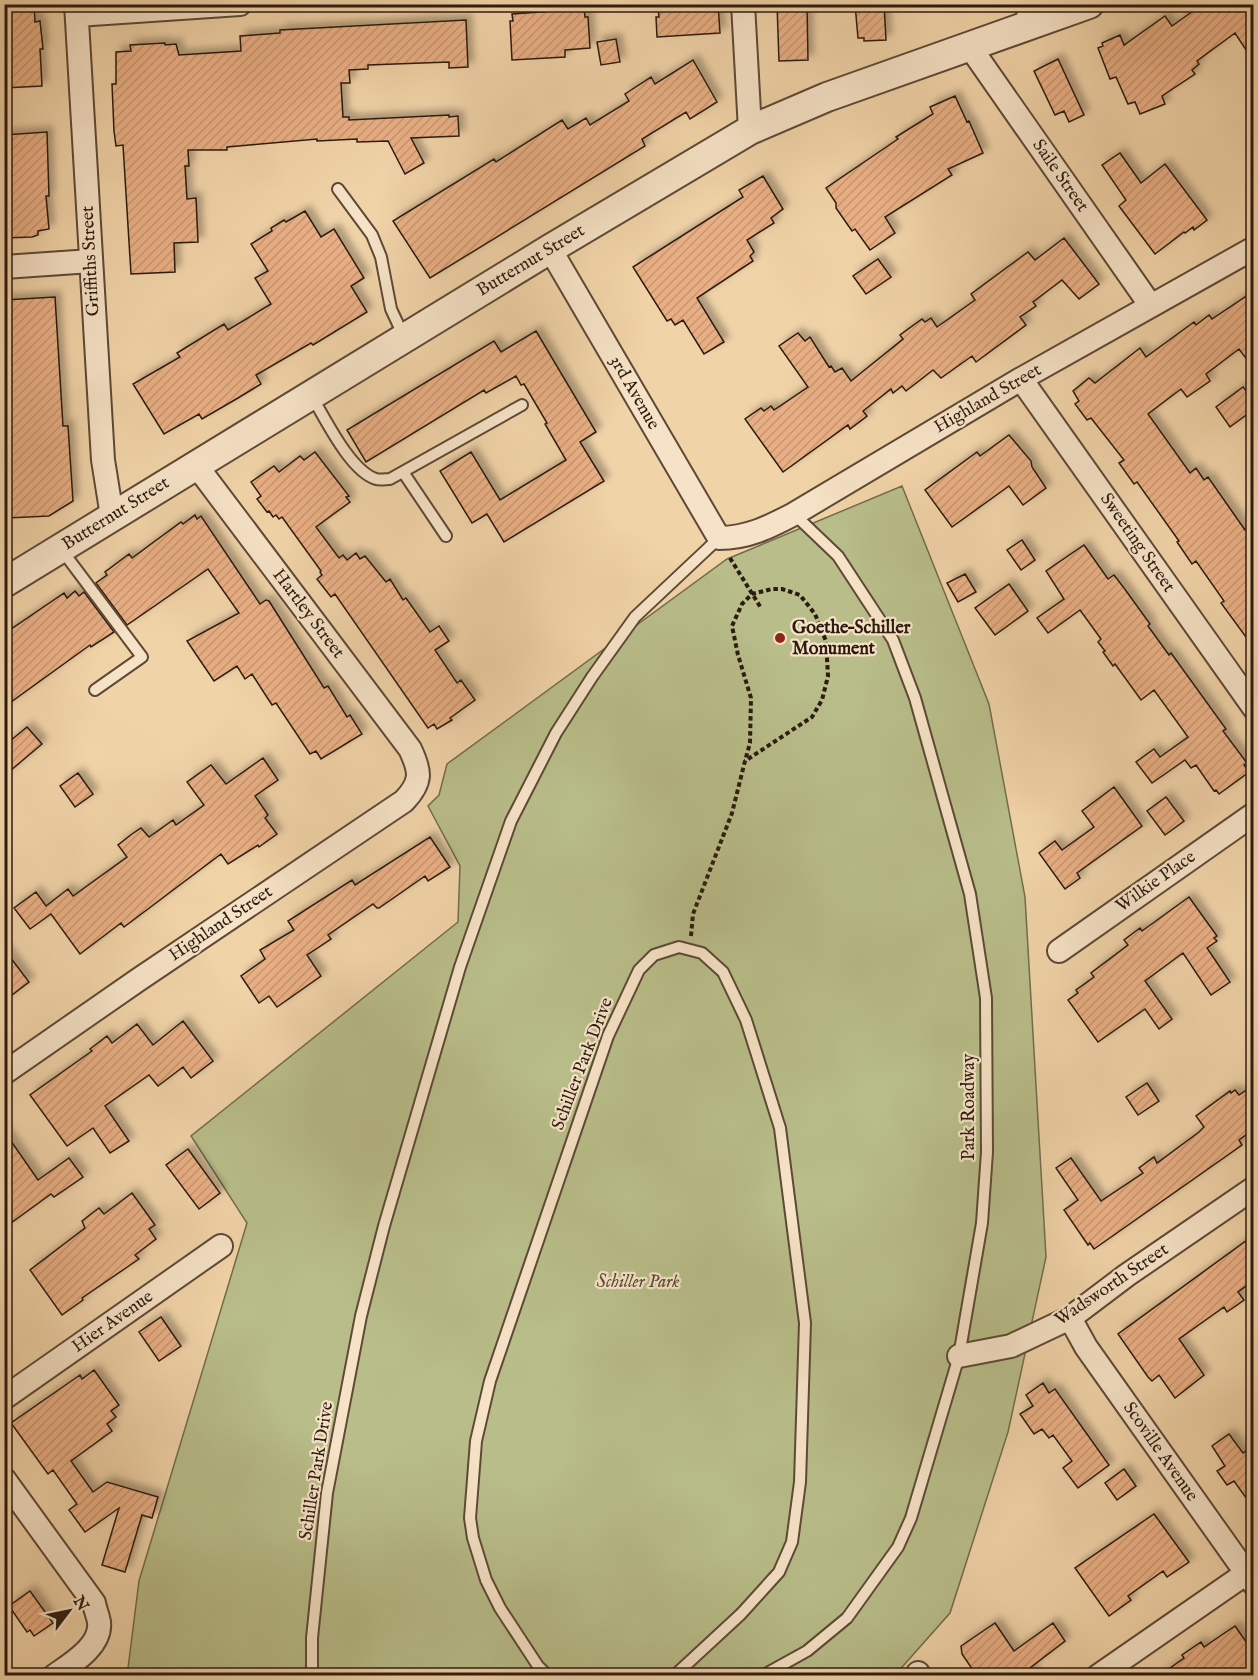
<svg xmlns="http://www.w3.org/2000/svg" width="1258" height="1680" font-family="'IM FELL English',serif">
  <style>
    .green { fill: #b8bd89; stroke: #726c4c; stroke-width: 1.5 }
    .building { fill: url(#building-hatch); stroke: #2c1b10; stroke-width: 1.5; filter: url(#shadow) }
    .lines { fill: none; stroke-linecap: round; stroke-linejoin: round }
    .service-casing { stroke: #5d4936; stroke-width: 14 }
    .minor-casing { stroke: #5d4936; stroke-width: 26 }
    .tertiary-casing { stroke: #5d4936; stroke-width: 32 }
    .path { stroke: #2c1b10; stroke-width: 4; stroke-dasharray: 4.5 3; stroke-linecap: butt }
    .service { stroke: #f6e2c6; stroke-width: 10 }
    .minor { stroke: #f6e2c6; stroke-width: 22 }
    .tertiary { stroke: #f6e2c6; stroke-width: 28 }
    .poi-dot { fill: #8f2418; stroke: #f6e2c6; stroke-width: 2 }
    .labels { text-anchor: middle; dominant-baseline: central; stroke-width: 4.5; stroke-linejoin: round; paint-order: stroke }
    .street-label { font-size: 18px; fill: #2c1b10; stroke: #f6e2c6 }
    .poi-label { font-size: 18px; font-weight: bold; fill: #2c1b10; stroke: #f6e2c6; text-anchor: start }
    .park-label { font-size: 18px; font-style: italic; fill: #564c34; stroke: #f6e2c6 }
  </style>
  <defs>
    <pattern id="building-hatch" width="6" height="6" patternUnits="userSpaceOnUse" patternTransform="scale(1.5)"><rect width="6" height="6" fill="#e9af84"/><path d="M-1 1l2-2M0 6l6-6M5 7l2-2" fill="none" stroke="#c89671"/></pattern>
    <filter id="shadow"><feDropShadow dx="5.5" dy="-5.5" stdDeviation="3" flood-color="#0004"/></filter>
  </defs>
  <rect width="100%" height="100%" fill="#f1d3a8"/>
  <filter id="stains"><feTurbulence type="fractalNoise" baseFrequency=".00333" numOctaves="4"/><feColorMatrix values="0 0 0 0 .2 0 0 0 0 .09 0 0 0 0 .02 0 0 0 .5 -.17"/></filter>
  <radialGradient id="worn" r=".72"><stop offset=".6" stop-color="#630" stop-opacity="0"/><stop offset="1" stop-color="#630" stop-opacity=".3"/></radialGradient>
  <path class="green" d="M902,486L989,704L1025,897L1046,1257L1008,1432L950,1613L895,1675L127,1676L139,1581L247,1223L191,1136L458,922L460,866L428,806L439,795L447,764L727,559Z"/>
  <path class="building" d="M4,4H34L35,22L40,21L43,49H40L42,86L4,88Z
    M687,4H718L720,33L657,37L656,17H659L658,6Z
    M777,4H807L808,60L779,61Z
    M855,4H884L886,40L864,41V38H858Z
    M1203,4H1249L1254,11V62L1235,33L1197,61L1199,64L1192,70L1195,74L1162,96L1165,104L1140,114L1135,102L1128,104L1116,77L1110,79L1098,48L1103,46L1102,43L1120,35L1124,45L1165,16L1172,26Z
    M584,9L585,17H588L590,48L565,50V57L512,60L510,21H513L512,14Z
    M466,20L468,67L449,68V62L368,65V69L349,70L350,83H341L343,117H349V120L449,115V117L458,116L459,136L411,138L424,163L405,174L388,141L357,142V139L317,141V139L227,147V150H188L189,166H185L187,199L196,198L198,242L174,243L175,272L131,274L123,145L116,146L114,131L112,84H116V52L131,51L130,45L165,43V45L176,44L179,55L241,51L240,36L280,33V30Z
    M616,39L620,62L601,65L597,42Z
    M1058,59L1084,115L1069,122L1064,111L1055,115L1034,71Z
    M693,60L717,102L690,119L686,112L642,139L645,146L430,278L393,221L494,159L496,162L562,120L568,129L586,118L590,125L629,101L625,94L628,92L651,77L655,84Z
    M955,96L967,122L969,121L983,153L948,169L952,175L885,217L895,233L870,250L855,229L852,231L836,208V203L826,188L898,139L896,137L933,114L930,107Z
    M47,132L49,196H46L49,229L38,231V235L32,237L4,238V135Z
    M1120,153L1141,183L1165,164L1207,220L1194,230L1193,227L1185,233L1184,232L1155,254L1119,206L1126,200L1102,165Z
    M763,176L783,209L771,218L774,223L747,240L754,252L750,256L753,261L697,298L724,342L704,354L683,320L675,325L671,319L667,321L633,267L743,197L739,190Z
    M305,211L321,237L334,229L364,278L351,286L367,312L313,345L311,343L256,375L261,384L238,398L202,419L199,414L164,434L133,384L180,357L177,353L224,324L228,330L271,304L255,278L268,271L251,244L272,231L271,228L284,220L286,222Z
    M1064,238L1099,284L1079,299L1062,280L1033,302L1036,306L1020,317L1026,325L976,362L972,356L941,378L933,370L906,391L902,386L893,393L891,389L863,411L867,416L850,429L848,425L783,472L745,419L761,408L764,411L771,406L774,410L808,387L779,346L798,333L805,341L810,337L829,367L831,366L835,372L842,368L851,381L903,339L900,335L922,319L925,322L931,318L937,327L975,300L971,294L1028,252L1035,260Z
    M878,259L891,277L866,294L853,276Z
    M1254,291V369L1239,349L1206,374L1210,381L1187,397L1181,389L1148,414L1190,473L1196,468L1204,480L1208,477L1245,530L1254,525V648L1221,603L1224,601L1196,561L1192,564L1177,542L1179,541L1137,482L1134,484L1119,463L1124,460L1091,418L1087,420L1075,404L1079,401L1073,391L1089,378L1095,383L1140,348L1146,357L1194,322L1196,325L1209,315L1212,319Z
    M55,297L63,426H68L73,501L49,516L7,518L6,512L4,513V456H8L4,413V300Z
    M536,331L596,432L580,442L604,481L504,542L487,514L472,523L440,471L471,452L500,500L566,460L545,424L547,423L524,384L521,385L516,376L486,393L484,390L366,462L347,430L494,341L501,352Z
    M1243,387L1254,400V409L1230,427L1216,407Z
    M1009,435L1031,461L1032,467L1046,488L1023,505L1009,486L952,527L925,490L977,452L980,456Z
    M315,452L349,496L346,497L350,502L316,527L339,558L343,555L347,560L356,553L360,559L365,556L386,582L390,579L403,600L406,598L430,632L439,626L449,641L435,650L457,683L461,680L475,700L450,718L452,720L437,729L434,724L428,728L335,594L331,597L317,579L322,575L320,572L321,571L282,517L279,519L276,515L273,517L269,511L267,512L257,499L261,496L251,482L274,466L279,472L300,456L304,460Z
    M195,515L197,519L201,516L260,604L266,600L269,601L324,688L328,686L347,717L350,715L362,734L321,759L316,751L310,754L276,703L272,705L252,674L245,679L237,666L214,681L187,641L239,613L208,569L127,625L96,583L107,575L105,572L129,554L132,558L181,522L183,524Z
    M1022,540L1035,560L1021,570L1007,550Z
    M1084,545L1108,579L1114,575L1124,588L1150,624L1148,626L1169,655L1171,653L1226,729L1223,731L1247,763L1244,765L1249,772L1219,794L1216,790L1214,791L1196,765L1191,768L1185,760L1152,783L1136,762L1154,749L1160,757L1188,737L1154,690L1141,700L1115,664L1113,666L1103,652L1105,651L1098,642L1101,639L1080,610L1048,633L1037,618L1064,599L1046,571Z
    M965,574L976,592L958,602L947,583Z
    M1009,584L1028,611L995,635L975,608Z
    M75,591L79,596L84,592L114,632L91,647L90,645L4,707V634L64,593L67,598Z
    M27,727L42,744L4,776V746Z
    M263,758L278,780L255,796L268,815L265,818L277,834L259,847L258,845L228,864L221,854L124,927L121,923L80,954L51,914L30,929L14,908L36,892L46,906L68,889L73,896L127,857L118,845L132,834L141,828L149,837L173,820L176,825L204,805L187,782L211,765L226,784Z
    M78,773L93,794L75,807L60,786Z
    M1114,787L1142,826L1077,873L1080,878L1065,889L1039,853L1055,841L1062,850L1094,827L1082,811Z
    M1166,797L1184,821L1165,835L1147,811Z
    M430,837L450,867L428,881L425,876L379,908H377L373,904L328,935L331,939L307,955L321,976L277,1007L269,996L259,1003L241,976L265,959L260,950L294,930L288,921L352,880L355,885Z
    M1189,897L1217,936L1214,938L1217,941L1207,948L1230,982L1211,995L1183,953L1145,981L1172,1019L1159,1029L1145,1009L1098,1042L1068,1000L1078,993L1076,990L1094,977L1091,973L1128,945L1124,940L1140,928L1142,931Z
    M4,949L29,982L4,1001Z
    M183,1021L213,1061L191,1078L183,1067L158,1086L149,1075L105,1106L129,1141L110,1153L93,1128L67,1146L30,1095L92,1051L90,1049L107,1036L112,1043L137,1024L153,1045Z
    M1147,1083L1159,1101L1138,1115L1126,1097Z
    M1254,1085V1129L1239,1140L1242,1145L1094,1249L1090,1243L1088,1245L1064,1210L1078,1200L1056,1168L1071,1158L1101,1201L1143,1173L1139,1168L1154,1157L1157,1163L1199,1132L1204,1127L1196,1116L1230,1091L1231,1093L1235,1090L1239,1095Z
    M4,1131L38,1180L69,1158L83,1177L54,1197L51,1194L4,1228Z
    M188,1149L220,1193L199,1209L166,1165Z
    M132,1193L155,1225L149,1229L156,1239L135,1255L139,1259L82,1298L83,1300L62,1315L30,1270L85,1228L82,1221L99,1208L104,1214Z
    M1254,1235V1280L1238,1292L1244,1300L1227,1312L1224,1307L1179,1339L1204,1375L1175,1398L1159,1375L1152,1381L1148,1377L1118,1334Z
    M161,1317L181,1346L159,1361L139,1332Z
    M94,1370L119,1405L111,1411L116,1417L107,1424L112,1431L71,1461L93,1492L107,1482L158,1497L152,1518L142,1515L125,1572L102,1565L119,1508L85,1532L69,1510L77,1504L53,1470L48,1474L11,1423L80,1375L82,1379Z
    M1043,1383L1049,1393L1055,1389L1109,1465L1078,1488L1063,1468L1072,1461L1053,1435L1049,1438L1042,1429L1034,1434L1020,1414L1033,1406L1026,1395Z
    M1229,1434L1243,1453L1254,1446V1509L1234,1481L1227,1485L1217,1471L1225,1466L1212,1446Z
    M1124,1469L1136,1486L1117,1500L1105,1483Z
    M1154,1514L1189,1562L1167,1577L1163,1571L1128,1596L1131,1600L1109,1616L1075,1568Z
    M30,1591L53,1623L34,1636L30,1630L27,1632L9,1606Z
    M995,1623L1014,1651L1053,1623L1065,1641L1030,1668L1035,1676H977L962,1654L961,1646Z
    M1235,1626L1254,1653V1676H1159L1184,1658L1182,1655L1201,1642L1204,1647Z"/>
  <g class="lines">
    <defs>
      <path id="service" d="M338,189L372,235L381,257L391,309L404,337
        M311,395C325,418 350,471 376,479C380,480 386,479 390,479L522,405
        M403,472L446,536
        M61,549L142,657L95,690
        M312,1676V1638L327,1493L361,1316L384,1226L460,967L511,821L556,733L592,677L635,617L719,538
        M548,1676L538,1666L500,1608L486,1580L473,1538L470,1518L476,1441L490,1381L608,1036L639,970L654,955L679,947L702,953L723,972L746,1020L780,1128L805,1323L800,1482L792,1542L779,1572L741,1614L674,1676
        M762,1676L807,1651L847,1618L898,1547L911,1518L959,1356L982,1223L987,1152L986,998L970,894L915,698L893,640L838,556L794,514"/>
      <path id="minor" d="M76,4L103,460L112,516
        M743,4L750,130
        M1028,4L1029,26
        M77,15L240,4
        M970,47L1151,306
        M550,249L719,538C748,538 769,527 794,514L1021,379L1254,248
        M4,267L91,261
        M1021,379L1254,708
        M1059,951L1254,814
        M4,1073L138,980L404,801C422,782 421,772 410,749L196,465
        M1070,1318L1086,1347L1254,1584
        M959,1356L1011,1346L1070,1318L1127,1275L1254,1188
        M4,1398L221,1246
        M4,1479L94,1603C95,1609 98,1616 99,1622C102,1646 71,1664 54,1676
        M918,1673L920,1676
        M1098,1676L1254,1568"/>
      <path id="tertiary" d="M4,583L550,249L750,130L827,97L1089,4"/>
    </defs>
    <use href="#service" class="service-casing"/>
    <use href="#minor" class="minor-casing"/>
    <use href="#tertiary" class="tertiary-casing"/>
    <path class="path" d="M730,558L761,608
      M691,936L693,914L732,813L745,761L750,743L751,698L738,655L732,626L742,604L752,594L772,589H782L800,595L815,614L826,641L828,676L822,700L812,717L745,761"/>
    <use href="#service" class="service"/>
    <use href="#minor" class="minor"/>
    <use href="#tertiary" class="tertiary"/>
  </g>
  <circle class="poi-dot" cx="780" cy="638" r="6"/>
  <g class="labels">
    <g class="street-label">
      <text transform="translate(1060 176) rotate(55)">Saile Street</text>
      <text transform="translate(91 261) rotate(-93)">Griffiths Street</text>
      <text transform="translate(531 261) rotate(-31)">Butternut Street</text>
      <text transform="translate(634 393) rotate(60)">3rd Avenue</text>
      <text transform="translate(988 399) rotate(-30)">Highland Street</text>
      <text transform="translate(116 514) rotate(-32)">Butternut Street</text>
      <text transform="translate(1137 543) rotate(55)">Sweeting Street</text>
      <text transform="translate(308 614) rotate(53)">Hartley Street</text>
      <text transform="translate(1156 882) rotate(-35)">Wilkie Place</text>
      <text transform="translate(221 924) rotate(-34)">Highland Street</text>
      <text transform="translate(583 1064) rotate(-69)">Schiller Park Drive</text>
      <text transform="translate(969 1107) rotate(-90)">Park Roadway</text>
      <text transform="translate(1112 1285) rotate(-34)">Wadsworth Street</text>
      <text transform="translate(113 1322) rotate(-35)">Hier Avenue</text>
      <text transform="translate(1160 1452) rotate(55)">Scoville Avenue</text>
      <text transform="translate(317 1471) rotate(-81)">Schiller Park Drive</text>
    </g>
    <g class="poi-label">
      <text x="792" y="628">Goethe–Schiller<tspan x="792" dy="21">Monument</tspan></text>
    </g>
    <g class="park-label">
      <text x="638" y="1282">Schiller Park</text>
    </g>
  </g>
  <rect width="1258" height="1680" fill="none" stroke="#f1d3a8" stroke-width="24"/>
  <rect x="6" y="6" width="1246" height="1668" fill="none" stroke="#2c1b10" stroke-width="3"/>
  <rect x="12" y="12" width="1234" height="1656" fill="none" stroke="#2c1b10" stroke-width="1.5"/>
  <g transform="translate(69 1611) rotate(58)" stroke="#f6e2c6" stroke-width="4.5" paint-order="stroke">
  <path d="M0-4.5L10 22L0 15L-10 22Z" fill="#2c1b10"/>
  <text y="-9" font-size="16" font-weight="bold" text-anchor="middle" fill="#2c1b10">N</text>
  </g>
  <rect width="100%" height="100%" filter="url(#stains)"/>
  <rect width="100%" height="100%" fill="url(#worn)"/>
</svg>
